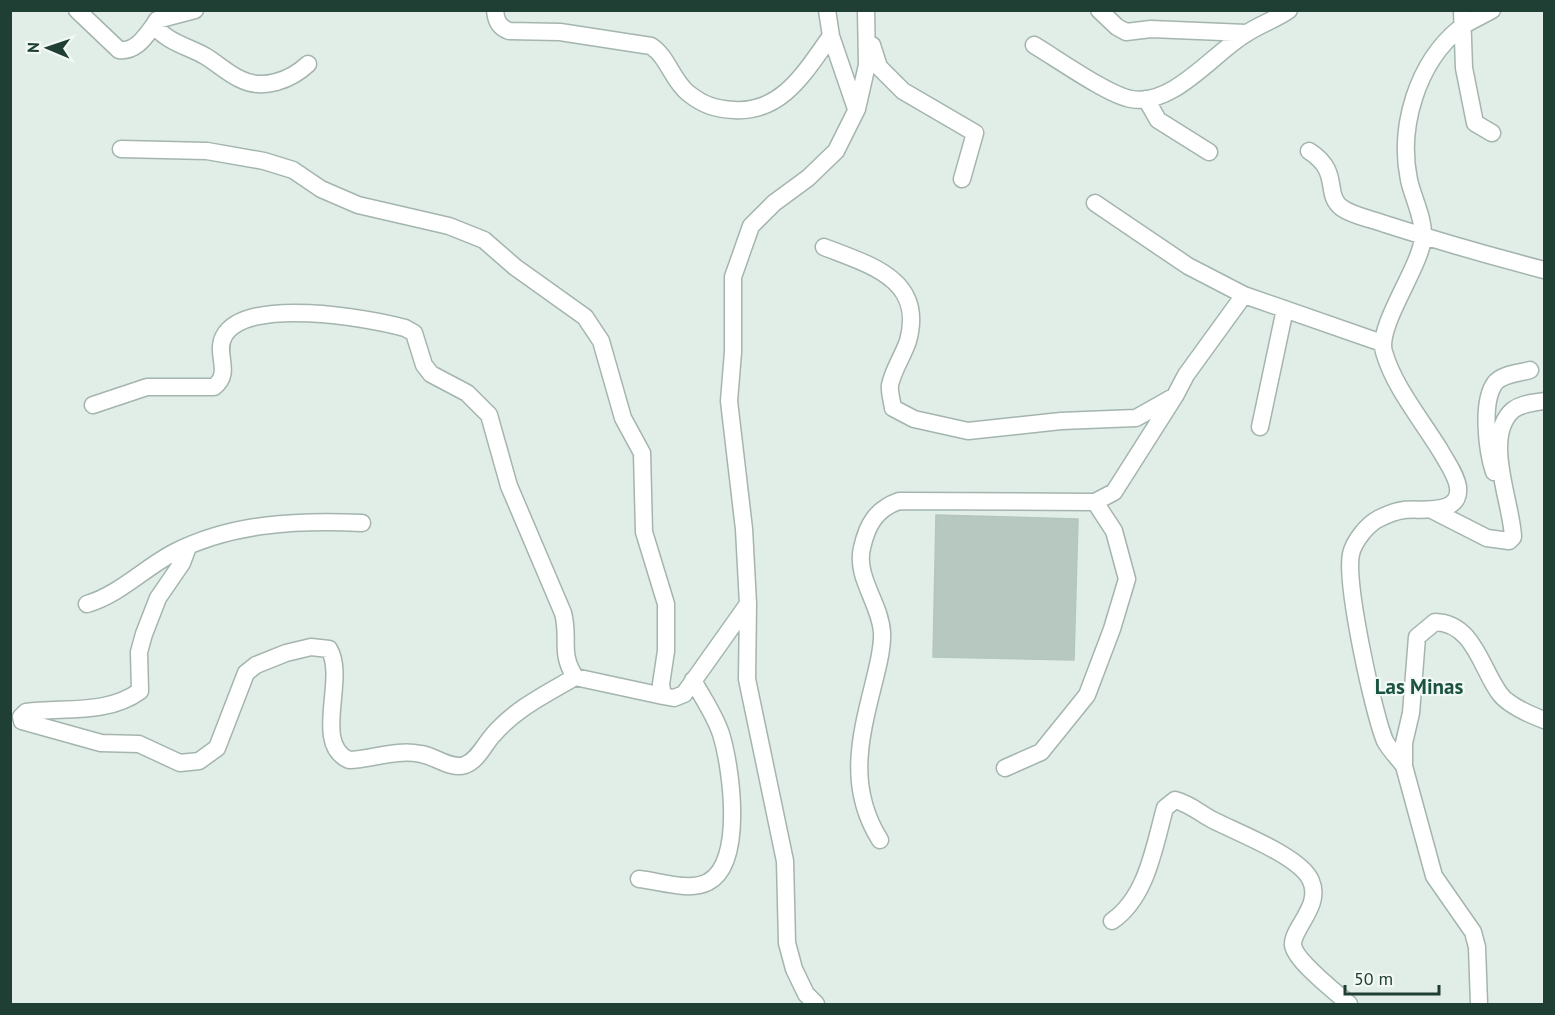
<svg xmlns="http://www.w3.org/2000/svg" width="1555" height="1015" font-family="'PT Sans',sans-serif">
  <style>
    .building { fill: #b6c8bf; stroke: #b3c7bd; stroke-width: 1.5 }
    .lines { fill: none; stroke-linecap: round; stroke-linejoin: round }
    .minor-casing { stroke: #a3b5ae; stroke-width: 19 }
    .minor { stroke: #fff; stroke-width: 16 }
    .labels { text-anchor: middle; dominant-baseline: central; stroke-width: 4.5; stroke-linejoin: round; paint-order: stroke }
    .district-label { font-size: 21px; font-weight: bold; fill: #1a5341; stroke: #f2f9f5 }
  </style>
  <rect width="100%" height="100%" fill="#e1ede7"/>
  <path class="building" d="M936,515L1078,519L1074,660L933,657Z"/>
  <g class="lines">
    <defs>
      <path id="minor" d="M77,10L119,50C136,52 145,37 154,25
        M195,10L157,20L154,25C165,41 189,47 205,56C217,63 227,73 240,79C263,91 291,80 308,64
        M495,10C496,21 499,27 509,31L560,32L651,46C668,57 672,80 688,93C703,105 715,109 734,110C783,113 806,70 831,36
        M827,10L831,36L856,109
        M1099,10L1117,27L1126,32L1151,29L1246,33
        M1462,10L1464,68L1475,123L1492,133
        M872,45L879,67L903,91L975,133L962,179
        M1034,45C1056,58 1108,95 1131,99C1172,107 1213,54 1244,35C1258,25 1275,20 1289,10
        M1146,99L1158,120L1209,152
        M121,149L207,151L264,161L293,170L321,189L358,205L449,226L484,240L515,267L585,317L601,341L623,418L642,453L644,532L666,604V651L661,684L663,696L674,698L684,694L748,604
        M1309,151C1342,172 1323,194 1342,208C1353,216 1372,219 1385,224C1438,241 1491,256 1544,270
        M1095,203L1188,266L1244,295L1382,343
        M824,247C870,265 925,279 908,341C903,356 893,370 890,385C889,391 892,401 893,408L914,419L968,431L1061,421L1136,418L1175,396L1186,375L1244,295
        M93,405L147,387H214C233,372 214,354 224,336C246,296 368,318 405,328L414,333L424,365L431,374L467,393L489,415L509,486L563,613C570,639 559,652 575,677
        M1260,427L1285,309
        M1494,472C1487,451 1481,402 1495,383C1502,374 1520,373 1530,370
        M1432,510L1487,538L1509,541L1513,537C1512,503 1482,437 1513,410C1522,403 1534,403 1544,401
        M188,547L182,563L158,598L144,634L139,652L140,691C107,715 64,707 26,712L21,717L22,721L101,743L139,744L180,763L199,761L217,748L246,673L256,665L286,653L311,647L329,649C347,679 312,744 349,760C373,759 396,749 421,754C435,756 451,770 465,765C478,760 484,745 493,735C515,709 546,694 575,677L663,696
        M87,604C120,594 143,569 173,553C231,523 298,520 362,523
        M1404,766C1398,758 1390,750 1385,741C1373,712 1345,583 1351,554C1354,541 1367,525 1378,519C1386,515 1395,511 1404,510C1421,508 1461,516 1458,487C1456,474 1446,461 1440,450C1421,419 1394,387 1384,352C1376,326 1421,267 1423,237C1424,218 1413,198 1409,180C1398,127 1417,63 1460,28C1469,21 1482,16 1492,10
        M1005,768L1041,752L1087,695L1112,629L1127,579L1114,531L1095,502
        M880,840C848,789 859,741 873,686C877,669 883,649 882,632C880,603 855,577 862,548C867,525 876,509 899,501L1095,502L1114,492L1175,396
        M639,879C659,881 690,892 708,882C745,863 731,766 721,734C715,715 702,697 693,680
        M1112,921C1147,897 1154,847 1165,808L1175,800C1190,804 1198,812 1211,819C1235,832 1301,856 1311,881C1322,906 1292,928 1293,945C1295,961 1337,993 1349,1004
        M816,1004L806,994L794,969L787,943L785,861L747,679L748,604L744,529L729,401L733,352V277L751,226L774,203L808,178L836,151L857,109L867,65L866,10
        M1479,1004L1477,947L1473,932L1434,876L1404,766V743L1411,713L1417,637L1435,622C1474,623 1481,669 1500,694C1509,706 1531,715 1544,720"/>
    </defs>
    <use href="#minor" class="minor-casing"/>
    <use href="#minor" class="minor"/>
  </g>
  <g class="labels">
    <g class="district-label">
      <text x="1419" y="686">Las Minas</text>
    </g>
  </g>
  <rect width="1555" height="1015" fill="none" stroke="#203f34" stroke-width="24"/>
  <g transform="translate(48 48) rotate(272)" stroke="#f2f9f5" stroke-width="4.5" paint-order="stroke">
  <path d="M0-4.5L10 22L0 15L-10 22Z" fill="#203f34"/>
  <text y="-9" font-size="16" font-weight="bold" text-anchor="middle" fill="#203f34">N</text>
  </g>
  <path d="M1345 985v9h94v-9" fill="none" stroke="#203f34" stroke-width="3"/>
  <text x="1354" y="985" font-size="18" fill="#203f34" stroke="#f2f9f5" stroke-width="4.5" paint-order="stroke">50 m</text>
</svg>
